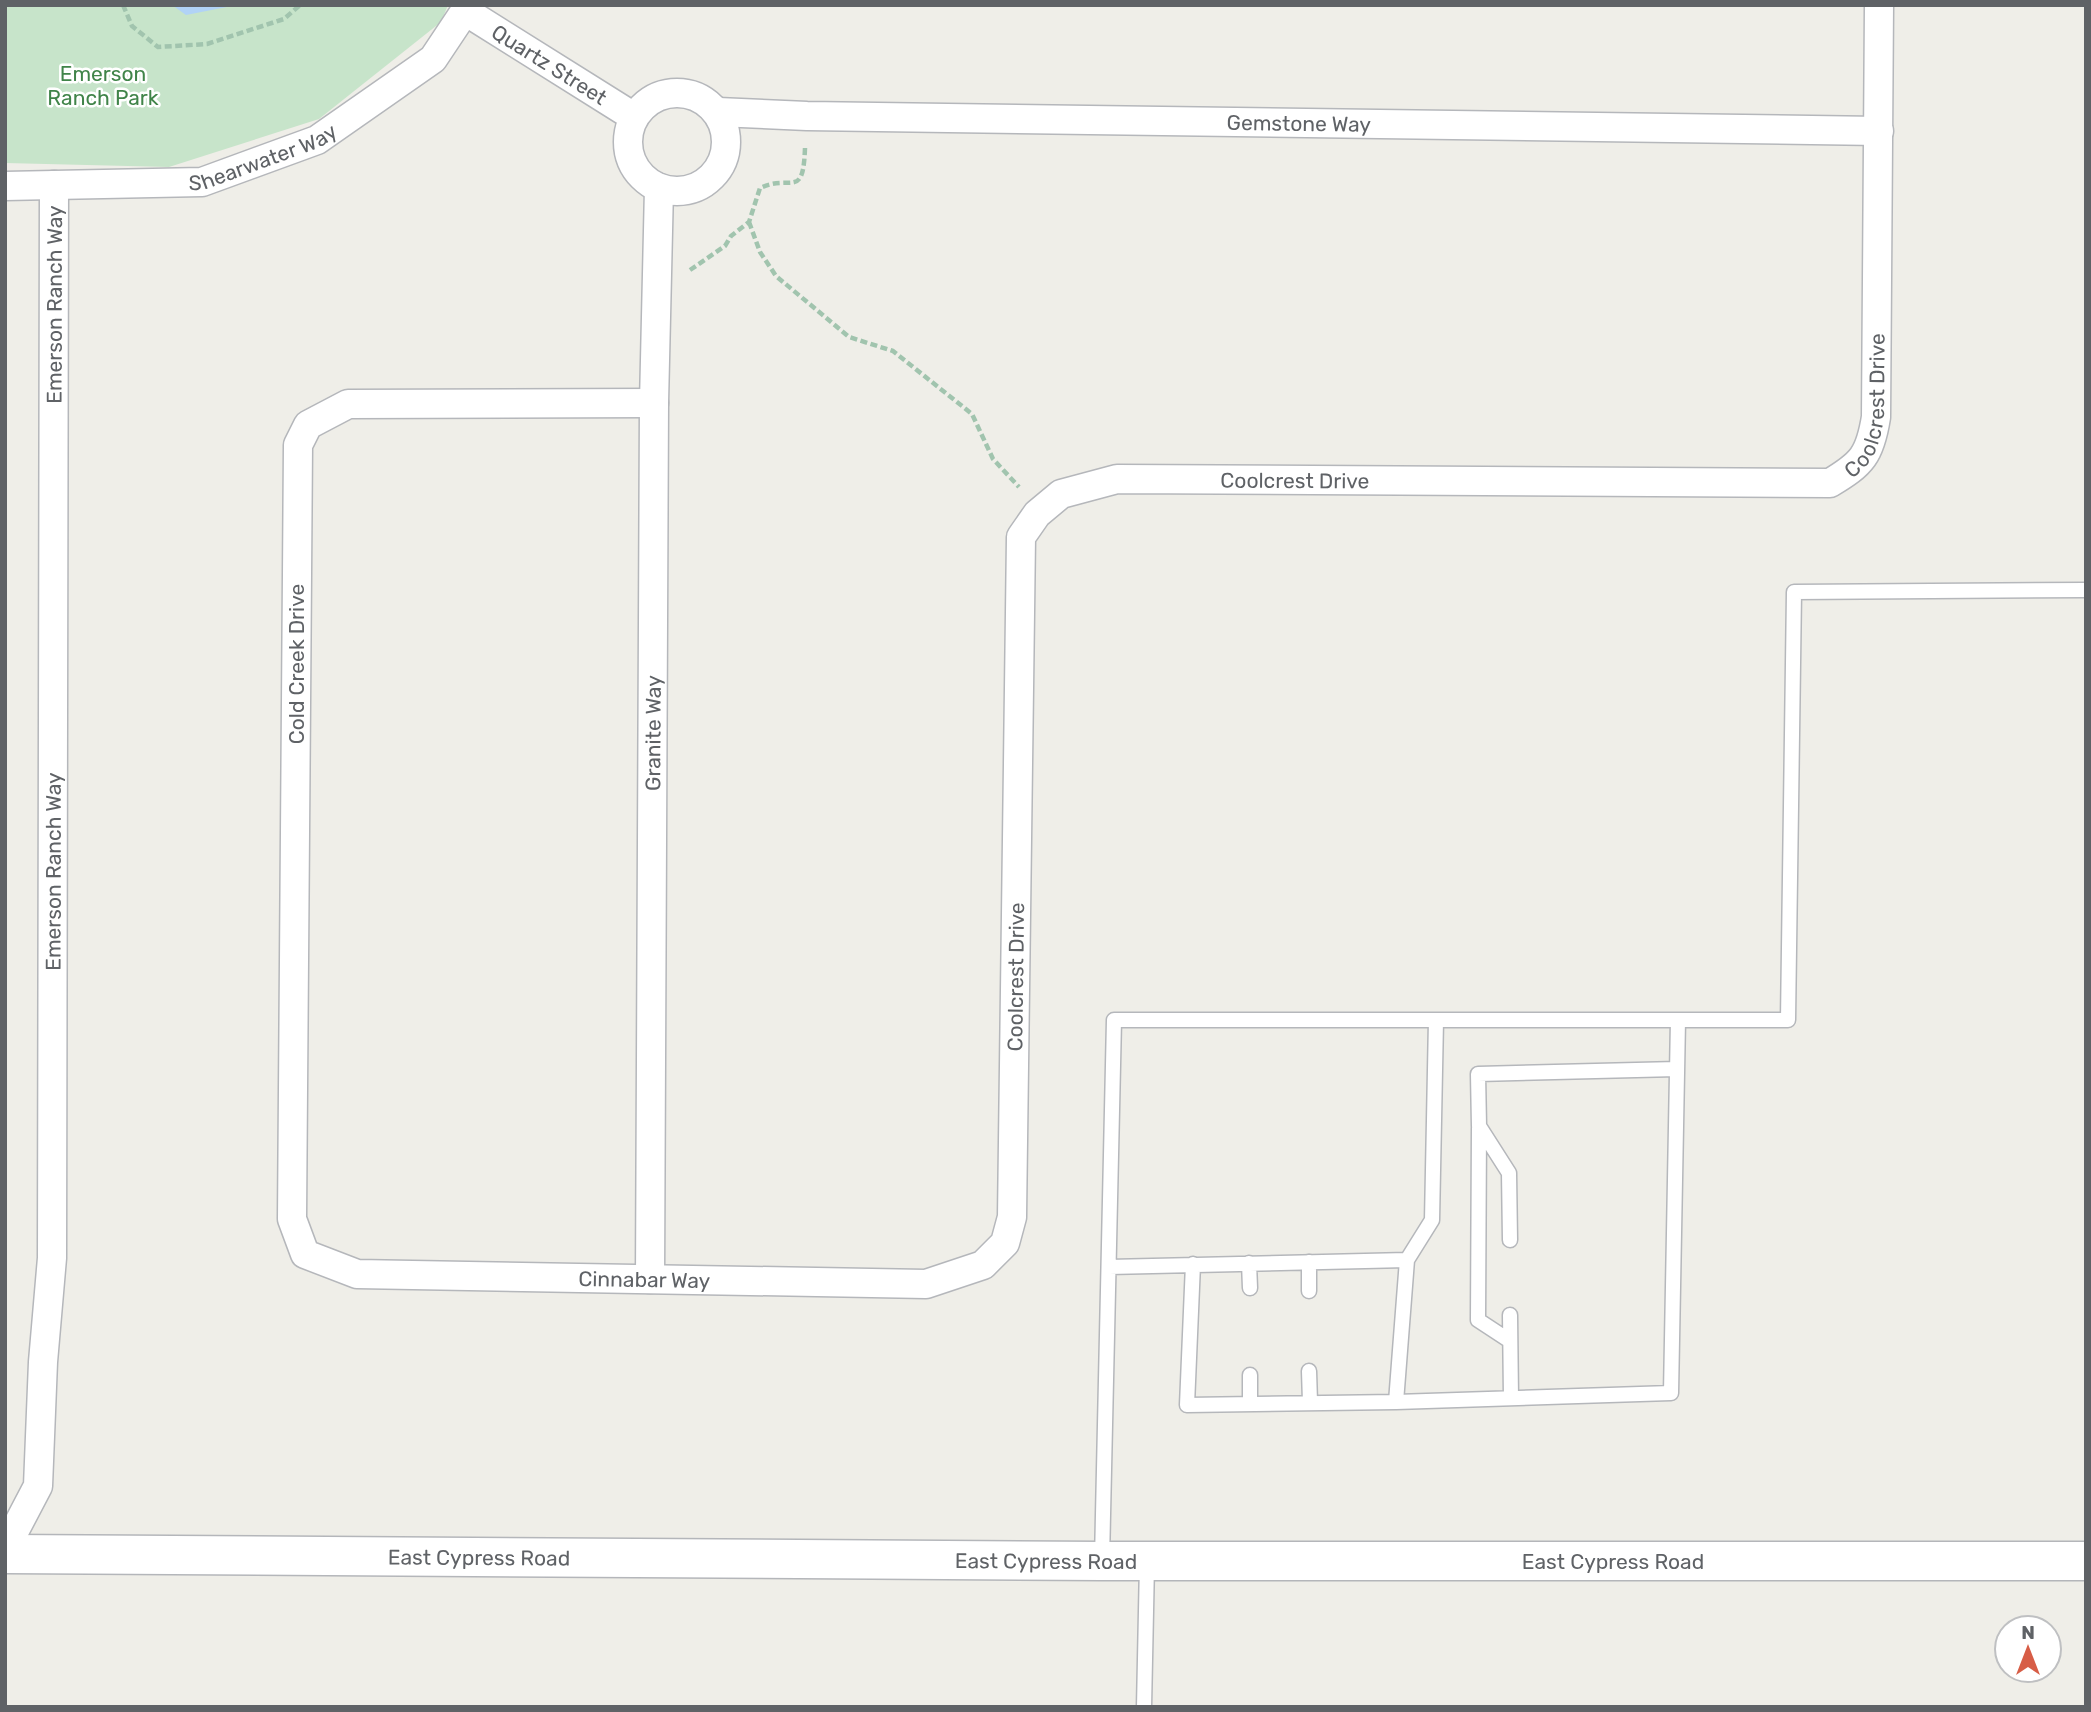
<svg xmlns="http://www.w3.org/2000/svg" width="2091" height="1712" font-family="Rubik,sans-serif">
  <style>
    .green { fill: #c7e4ca }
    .water { fill: #b1d3f6 }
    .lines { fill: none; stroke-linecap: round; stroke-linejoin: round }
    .lane-casing { stroke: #b5b7bb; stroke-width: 17 }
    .street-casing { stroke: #b5b7bb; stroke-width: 31 }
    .secondary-casing { stroke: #b4b6ba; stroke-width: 41 }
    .path { stroke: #a1c4ae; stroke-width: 4.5; stroke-dasharray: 7 3.5; stroke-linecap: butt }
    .lane { stroke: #fff; stroke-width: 14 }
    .street { stroke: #fff; stroke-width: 28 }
    .secondary { stroke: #fff; stroke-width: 38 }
    .labels { text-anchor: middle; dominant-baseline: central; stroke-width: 5; stroke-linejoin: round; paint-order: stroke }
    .street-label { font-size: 21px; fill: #5f6266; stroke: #fff }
    .park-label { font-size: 21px; fill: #408449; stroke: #fff }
  </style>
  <rect width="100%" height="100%" fill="#efeee8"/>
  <path class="green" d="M5,5H448L441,22L319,119L169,167L5,163Z"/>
  <path class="water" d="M172,5H237L186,15Z"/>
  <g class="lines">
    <defs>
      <path id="lane" d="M1479,1128L1478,1320L1510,1341
        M1510,1240L1509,1173L1479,1126L1478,1074L1677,1069
        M1309,1262V1291
        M1249,1263L1250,1288
        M1193,1264L1187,1405L1396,1402L1407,1260
        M1109,1267L1407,1260L1432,1220L1436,1020
        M1510,1315L1511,1398
        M1309,1371L1310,1402
        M1250,1375V1404
        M1396,1402L1671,1393L1678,1020
        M1102,1560L1114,1020H1788L1794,592L2086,590
        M1144,1707L1147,1563"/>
      <g id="street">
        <path id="s1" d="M465,11L634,117"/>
        <circle cx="677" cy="142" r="49"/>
        <path id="s2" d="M718,112L807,116L1879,131"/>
        <path id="s3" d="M5,186L202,182L317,140L433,59L469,5"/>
        <path id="s4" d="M654,403L348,404L308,425L298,445L292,1219L305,1254L357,1274L926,1284L983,1265L1005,1243L1012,1217L1021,537L1037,514L1061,494L1117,479L1830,483C1862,464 1870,455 1876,417L1879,5"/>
        <path id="s5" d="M650,1279L654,403L659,188"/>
        <path id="s6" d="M5,1549L38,1486L43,1362L52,1258L54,185"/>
      </g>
      <g id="secondary">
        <path id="s7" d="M5,1554L1102,1561H2086"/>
      </g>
    </defs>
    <use href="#lane" class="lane-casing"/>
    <use href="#street" class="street-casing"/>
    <use href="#secondary" class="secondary-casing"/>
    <path class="path" d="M123,5L132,26L158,47L207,44L284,19L300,5
      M749,222L760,252L776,276L849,337L893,351L972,414L993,459L1019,487
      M690,270L725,246L731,236L749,222L760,188C792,173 803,201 805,148"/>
    <use href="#lane" class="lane"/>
    <use href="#street" class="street"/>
    <use href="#secondary" class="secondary"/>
  </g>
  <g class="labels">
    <g class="street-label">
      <text stroke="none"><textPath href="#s1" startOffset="100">Quartz Street</textPath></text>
      <text stroke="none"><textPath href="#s2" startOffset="581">Gemstone Way</textPath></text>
      <text stroke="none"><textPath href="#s3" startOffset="262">Shearwater Way</textPath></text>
      <text stroke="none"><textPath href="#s6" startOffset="1253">Emerson Ranch Way</textPath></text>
      <text stroke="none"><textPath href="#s4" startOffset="3532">Coolcrest Drive</textPath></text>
      <text stroke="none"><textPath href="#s4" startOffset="2903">Coolcrest Drive</textPath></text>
      <text transform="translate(296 664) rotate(-90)">Cold Creek Drive</text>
      <text stroke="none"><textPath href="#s5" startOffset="546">Granite Way</textPath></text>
      <text stroke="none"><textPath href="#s6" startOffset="686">Emerson Ranch Way</textPath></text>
      <text stroke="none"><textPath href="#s4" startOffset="2168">Coolcrest Drive</textPath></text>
      <text stroke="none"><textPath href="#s4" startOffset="1528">Cinnabar Way</textPath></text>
      <text stroke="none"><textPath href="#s7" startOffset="474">East Cypress Road</textPath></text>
      <text stroke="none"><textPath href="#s7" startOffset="1041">East Cypress Road</textPath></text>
      <text stroke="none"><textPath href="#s7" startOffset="1608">East Cypress Road</textPath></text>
    </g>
    <g class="park-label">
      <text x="103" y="73">Emerson<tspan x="103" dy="24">Ranch Park</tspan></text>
    </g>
  </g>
  <rect width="2091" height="1712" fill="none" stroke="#5f6266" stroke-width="14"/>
  <g transform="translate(2028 1649)"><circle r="33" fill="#ffffff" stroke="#bfc0c2" stroke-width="2"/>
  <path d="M0-5L12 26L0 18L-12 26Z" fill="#d75d46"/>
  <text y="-10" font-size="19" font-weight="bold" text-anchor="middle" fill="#5f6266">N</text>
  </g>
</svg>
